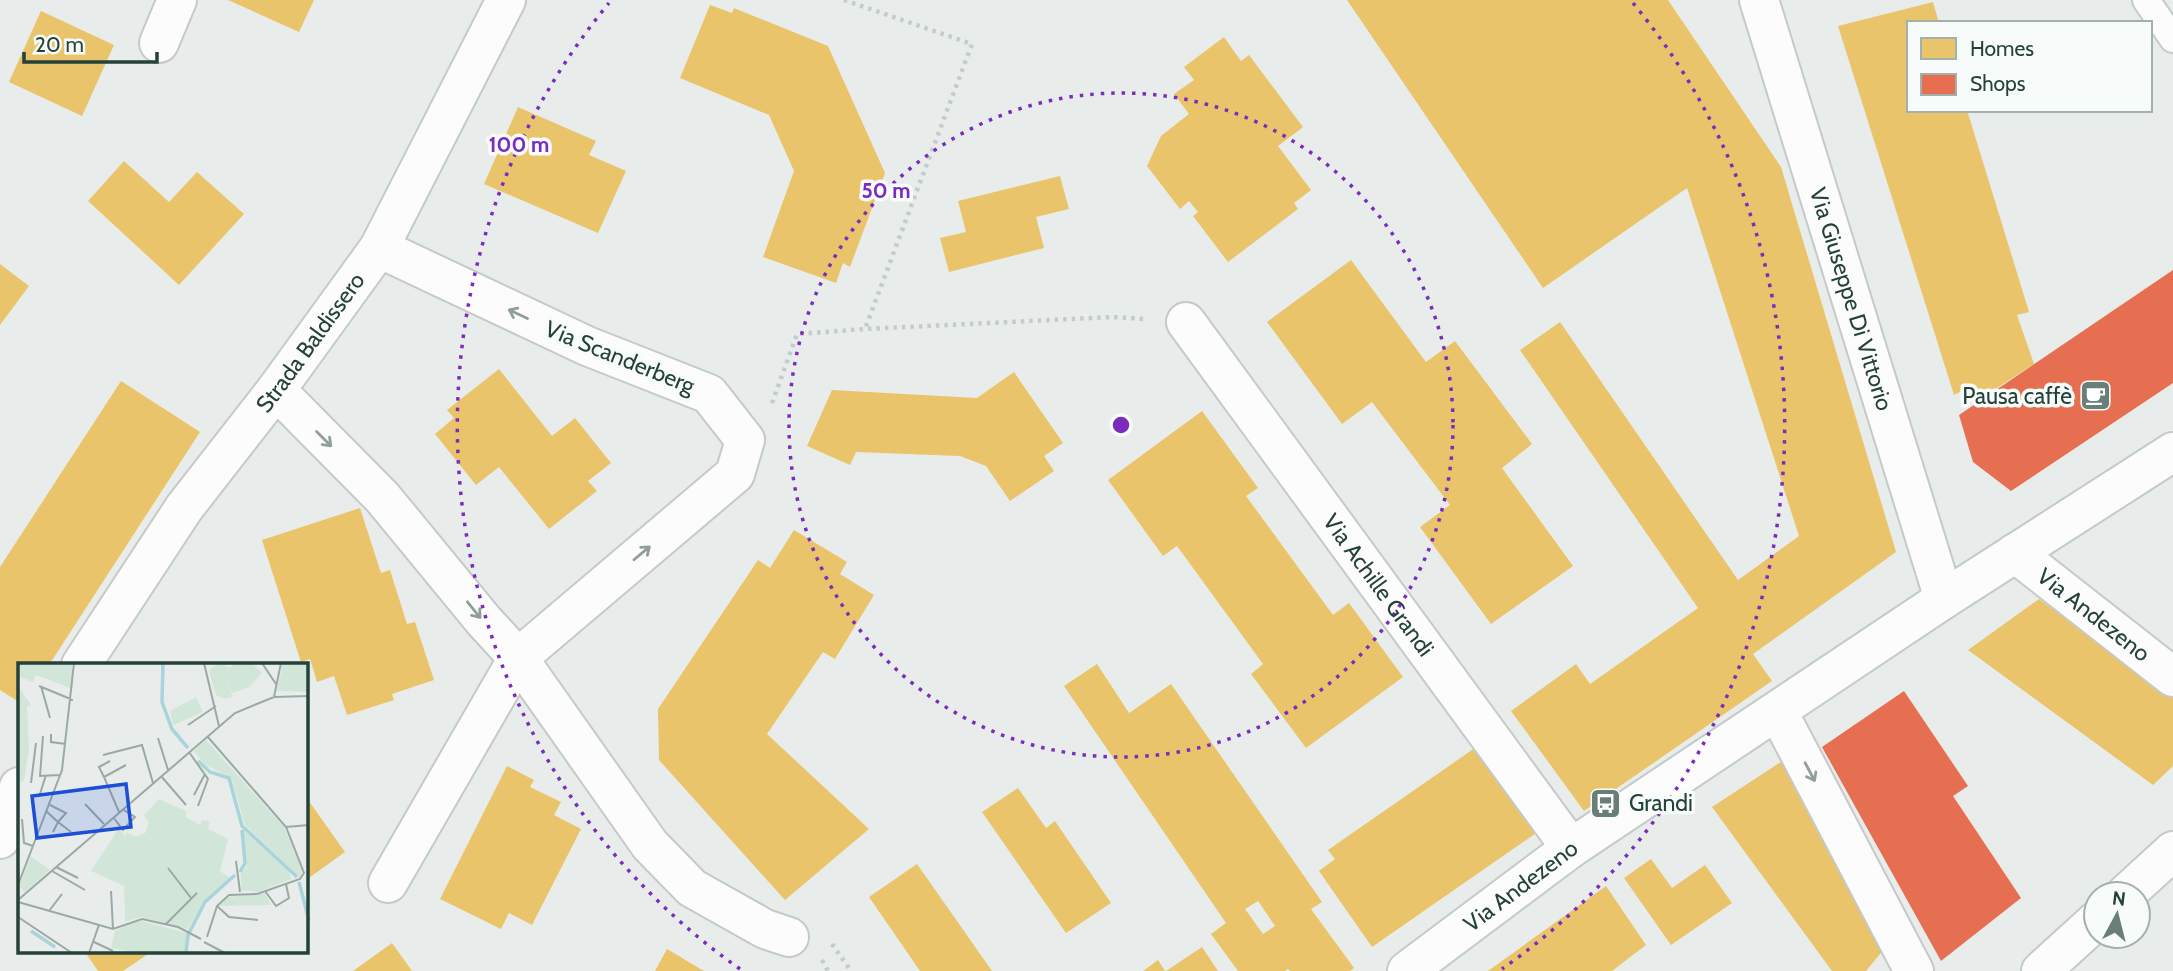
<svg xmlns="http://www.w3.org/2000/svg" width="2173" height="971" font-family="Cabin,sans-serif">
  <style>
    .homes { fill: #e9c46a; fill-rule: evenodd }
    .shops { fill: #e76f51 }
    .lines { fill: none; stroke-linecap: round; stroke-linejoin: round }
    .service-casing { stroke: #c5cac8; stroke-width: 30 }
    .minor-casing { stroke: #c5cac8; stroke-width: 42 }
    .secondary-casing { stroke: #c3cbc8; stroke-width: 42 }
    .path { stroke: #c3ccca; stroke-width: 4.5; stroke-dasharray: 3.5 5; stroke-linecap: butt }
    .service { stroke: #fcfcfc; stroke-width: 26 }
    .minor { stroke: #fcfcfc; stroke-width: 38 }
    .secondary { stroke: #fcfcfc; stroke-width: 38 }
    .oneway { stroke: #909f9b }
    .ring { fill: none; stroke: #7b2cbf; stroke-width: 3.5; stroke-dasharray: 3.5 7 }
    .labels { text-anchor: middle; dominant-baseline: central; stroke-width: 7; stroke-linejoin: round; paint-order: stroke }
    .street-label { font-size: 23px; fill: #24423a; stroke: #f7fbf9 }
    .poi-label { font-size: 23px; fill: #24423a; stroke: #f7fbf9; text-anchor: end }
    .inset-river { fill: none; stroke: #a9d4db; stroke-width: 3.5 }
    .inset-road { fill: none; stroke: #9aa9a4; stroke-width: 2 }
    .view { fill: #1d4ed8; fill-opacity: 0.15; stroke: #1d4ed8; stroke-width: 3.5 }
    .inset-edge { fill: none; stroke: #24423a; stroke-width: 3.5 }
    .centre { fill: #7b2cbf; stroke: #f7fbf9; stroke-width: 3.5 }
    .ring-label { font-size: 21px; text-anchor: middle; font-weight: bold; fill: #7b2cbf; stroke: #f7fbf9; stroke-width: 7; stroke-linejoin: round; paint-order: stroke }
  </style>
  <rect width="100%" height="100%" fill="#e8edeb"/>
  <path class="homes" d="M228,0H314L299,32Z
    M1347,0H1668L1781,167L1896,552L1753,654L1772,681L1584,811L1511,711L1576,664L1590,684L1698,608L1520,350L1560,322L1738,580L1799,536L1687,188L1543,288Z
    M1933,2L1939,23H1909V110H1967L2029,312L2017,315L2034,364L1977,401L1971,386L1954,395L1838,26Z
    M710,5L732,13L734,8L828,46L885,173L850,267L843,263L836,283L763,257L794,171L769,115L680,78Z
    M41,11L114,45L82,116L9,82Z
    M1224,37L1241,61L1249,55L1303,127L1278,146L1311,190L1294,203L1298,209L1228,262L1193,216L1198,212L1189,201L1180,209L1147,166L1161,136L1189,114L1174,94L1194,80L1184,67Z
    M518,107L596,141L589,155L626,171L598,233L484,184Z
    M124,161L169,202L197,172L244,214L179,285L88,201Z
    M1060,176L1069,209L1036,217L1044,248L949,272L940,238L966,232L958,201Z
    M1351,260L1426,362L1455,341L1532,444L1502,468L1573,566L1491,624L1420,527L1450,505L1372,402L1342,424L1267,322Z
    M0,264L29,286L0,325Z
    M499,369L552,436L575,418L611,463L588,481L597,491L549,529L499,467L476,485L435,434L454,418L447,410Z
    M1014,372L1063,443L1044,456L1054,471L1010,501L986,466L960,456L856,452L850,465L807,446L832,390L977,398Z
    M121,381L200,432L49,665H19V702L0,690V567Z
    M1202,411L1258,488L1246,496L1333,615L1349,603L1403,677L1306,748L1251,674L1263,664L1177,546L1163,556L1108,480Z
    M360,508L381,573L390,570L407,624L415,622L434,680L392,694L394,700L347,715L334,676L317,682L310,659L301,662L262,540Z
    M794,530L847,562L840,574L874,595L835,659L823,652L767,734L869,829L785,900L659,760L658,709L758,560L770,568Z
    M2039,599L2173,698V766L2153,785L1968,650Z
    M1097,664L1129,713L1171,684L1322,902L1311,909L1354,968L1350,971H1290L1288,969L1285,971H1238L1211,934L1226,923L1064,686ZM1258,901L1275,926L1263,934L1245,909Z
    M1482,743L1542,829L1372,947L1319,871L1335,859L1328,850Z
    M1784,760L1884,949L1866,971H1832L1712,807Z
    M507,766L534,780L530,787L561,802L554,815L581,829L532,925L509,913L501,929L440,899Z
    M1018,788L1046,828L1055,821L1111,903L1066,933L982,812Z
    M306,797L345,852L306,880Z
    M1651,859L1672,888L1705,865L1732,903L1671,945L1624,878Z
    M917,864L992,971H920L869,897Z
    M1606,886L1646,945L1612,971H1488Z
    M392,943L412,971H353Z
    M1202,947L1218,971H1166Z
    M667,949L704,971H655Z
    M85,952H151L123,971H98Z
    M1158,960L1165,971H1143Z"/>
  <path class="shops" d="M2173,270V383L2011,491L1973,462L1959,415Z
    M1904,691L1968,786L1953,796L2021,898L1941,961L1822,747Z"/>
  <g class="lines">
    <defs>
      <path id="service" d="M2146,0L2173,39"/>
      <g id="minor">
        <path id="s1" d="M1759,0L1944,599"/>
        <path d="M159,43L177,0"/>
        <path id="s2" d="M1186,322L1571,848"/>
        <path d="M276,390L382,497L484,621L518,658L735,474L745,440L709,394L587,346L379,248"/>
        <path id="s3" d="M2015,553L2173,677"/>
        <path id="s4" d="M81,665L184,508L276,390L379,248L506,0"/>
        <path d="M1778,712L1914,971"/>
        <path d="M0,839L19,787"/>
        <path d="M388,883L518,658L650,845L692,888L765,929L789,937"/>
        <path d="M2126,894L2173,851"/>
        <path d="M2041,971L2096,921"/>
      </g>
      <g id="secondary">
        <path id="s5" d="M1407,971L1571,848L1944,599L2173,452"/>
      </g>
    </defs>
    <use href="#service" class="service-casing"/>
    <use href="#minor" class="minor-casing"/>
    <use href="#secondary" class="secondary-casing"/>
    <path class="path" d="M844,0L972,44L865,329
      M772,403L797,334L865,329L1112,317L1145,319
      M832,944L851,971
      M822,960L828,971"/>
    <use href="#service" class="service"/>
    <use href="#minor" class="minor"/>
    <use href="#secondary" class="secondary"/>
  </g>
  <defs><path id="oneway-shaft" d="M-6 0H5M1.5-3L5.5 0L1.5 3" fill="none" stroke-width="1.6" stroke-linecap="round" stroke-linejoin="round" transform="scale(1.75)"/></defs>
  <g class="oneway">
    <use href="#oneway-shaft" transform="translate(518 314) rotate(-155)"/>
    <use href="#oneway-shaft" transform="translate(324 439) rotate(45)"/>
    <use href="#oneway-shaft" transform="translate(642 553) rotate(-40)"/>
    <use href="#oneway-shaft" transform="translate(474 610) rotate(51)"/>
    <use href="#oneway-shaft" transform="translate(1810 772) rotate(62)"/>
  </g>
  <g class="ring">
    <circle cx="1121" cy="425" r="332"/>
    <path d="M740 969A664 664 0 0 1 609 3M1633 3A664 664 0 0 1 1502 969"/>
  </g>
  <defs>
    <symbol id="cafe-square" viewBox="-11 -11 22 22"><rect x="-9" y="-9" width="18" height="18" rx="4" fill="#697e78" stroke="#f7fbf9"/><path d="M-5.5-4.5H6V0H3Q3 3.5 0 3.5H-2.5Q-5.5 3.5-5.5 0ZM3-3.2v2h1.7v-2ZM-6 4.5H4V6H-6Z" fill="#fff"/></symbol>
    <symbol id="bus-square" viewBox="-11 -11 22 22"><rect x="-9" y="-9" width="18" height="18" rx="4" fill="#697e78" stroke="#f7fbf9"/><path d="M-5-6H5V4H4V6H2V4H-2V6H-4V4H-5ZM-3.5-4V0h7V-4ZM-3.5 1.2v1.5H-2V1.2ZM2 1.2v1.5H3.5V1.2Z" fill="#fff"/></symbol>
  </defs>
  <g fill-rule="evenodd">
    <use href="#cafe-square" x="2078" y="378" width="35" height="35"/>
    <use href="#bus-square" x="1588" y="786" width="35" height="35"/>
  </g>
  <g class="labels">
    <g class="street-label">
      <text stroke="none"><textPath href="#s1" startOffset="313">Via Giuseppe Di Vittorio</textPath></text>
      <text stroke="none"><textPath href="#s4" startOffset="396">Strada Baldissero</textPath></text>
      <text transform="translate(620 357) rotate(22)">Via Scanderberg</text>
      <text stroke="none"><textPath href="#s2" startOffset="326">Via Achille Grandi</textPath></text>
      <text stroke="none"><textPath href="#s3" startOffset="100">Via Andezeno</textPath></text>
      <text stroke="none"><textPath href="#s5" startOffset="142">Via Andezeno</textPath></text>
    </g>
    <g class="poi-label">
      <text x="2072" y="396">Pausa caffè</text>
      <text x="1629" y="803" text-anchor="start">Grandi</text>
    </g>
  </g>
  <g transform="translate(18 663)">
    <rect width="290" height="290" fill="#e8edeb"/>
    <path d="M0,0H54L55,26L18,12L15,19L0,13ZM201,0L212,5L216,0H234L244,10L232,24L214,30L206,15L215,34L208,36L198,32L193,15L191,7ZM265,0H290V29L259,28ZM0,23L13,42L9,44L11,86L6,118L0,120ZM178,34L185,49L155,62L152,48ZM188,77L266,164L284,207L282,215L227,162L213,114L187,102L176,88ZM141,136L168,148V154L182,162L184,157L192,159L190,166L210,176L202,208L212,215L186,238L170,266L123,254L107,259L106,223L73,208L101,165L107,173L109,169L117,174L127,170L131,160L126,152ZM225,167L271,209L273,216L240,229L223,227V209L229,204ZM13,193L32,207L7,229L1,224ZM247,230L253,242L201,243L211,234ZM120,257L172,271L169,290H120L93,285L97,268Z" fill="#d1e6d8"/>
    <path class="inset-river" d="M145,0L144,39L154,66L170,85M180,98L192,109L211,115L224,163L279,214M222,209L227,200L224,167M281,219L291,258M13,268L37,284M168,290L170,272L187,239L217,212"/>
    <path class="inset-road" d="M186,0L201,63M244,0L258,21M21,23L55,37M23,23L32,55M256,34L263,0M170,62L198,43M33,71V79L48,81M140,75L150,107M171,89L190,116L180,143M85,92L124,82L135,120M21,113L42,112M22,113L25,73M143,113L168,142M86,114L81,104L92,98M13,120L18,80M176,132L187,111M21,134L28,112M67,141L86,161M28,148L40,159L48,150L32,142M101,149L86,114L108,102M95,154L105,167L117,154L104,146M4,156L6,180L15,183M268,164L291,162M35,169L40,159L53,169M218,198L222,229M38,204L60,215M150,205L173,235M34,208L67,227M0,222L44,107L56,0M93,228L95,266M247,228L258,243L271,235L268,221M0,237L217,50L256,34L291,33M0,239L95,266L124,256L160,264L183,276M199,243L211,254L240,257M31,248L44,231M0,254L54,290M148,261L179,230M189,274L199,243L211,232L239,231L282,216L286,210L268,164L189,73M76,279L95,288M186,279L207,290M71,290L81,262"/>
    <path class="view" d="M108,121L113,164L19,175L14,133Z"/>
    <rect width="290" height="290" class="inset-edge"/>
  </g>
  <circle cx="1121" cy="425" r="10" class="centre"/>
  <g class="ring-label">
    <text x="519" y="152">100 m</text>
    <text x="886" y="198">50 m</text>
  </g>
  <rect x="1907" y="21" width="245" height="91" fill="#f7fbf9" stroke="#a3b1ad" stroke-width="2"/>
  <rect x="1921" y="38" width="35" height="21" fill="#e9c46a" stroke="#a3b1ad" stroke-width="2"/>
  <text x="1970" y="56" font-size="21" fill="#24423a">Homes</text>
  <rect x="1921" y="74" width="35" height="21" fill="#e76f51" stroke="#a3b1ad" stroke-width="2"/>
  <text x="1970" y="91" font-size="21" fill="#24423a">Shops</text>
  <g transform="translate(2117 915) rotate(7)"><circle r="33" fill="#f7fbf9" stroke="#a3b1ad" stroke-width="2"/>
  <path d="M0-5L12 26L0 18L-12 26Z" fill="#697e78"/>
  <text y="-10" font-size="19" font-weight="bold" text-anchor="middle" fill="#24423a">N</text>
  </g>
  <path d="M24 52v10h133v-10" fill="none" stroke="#24423a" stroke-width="3.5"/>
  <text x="35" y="52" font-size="21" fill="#24423a" stroke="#f7fbf9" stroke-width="5" paint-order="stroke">20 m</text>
</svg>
